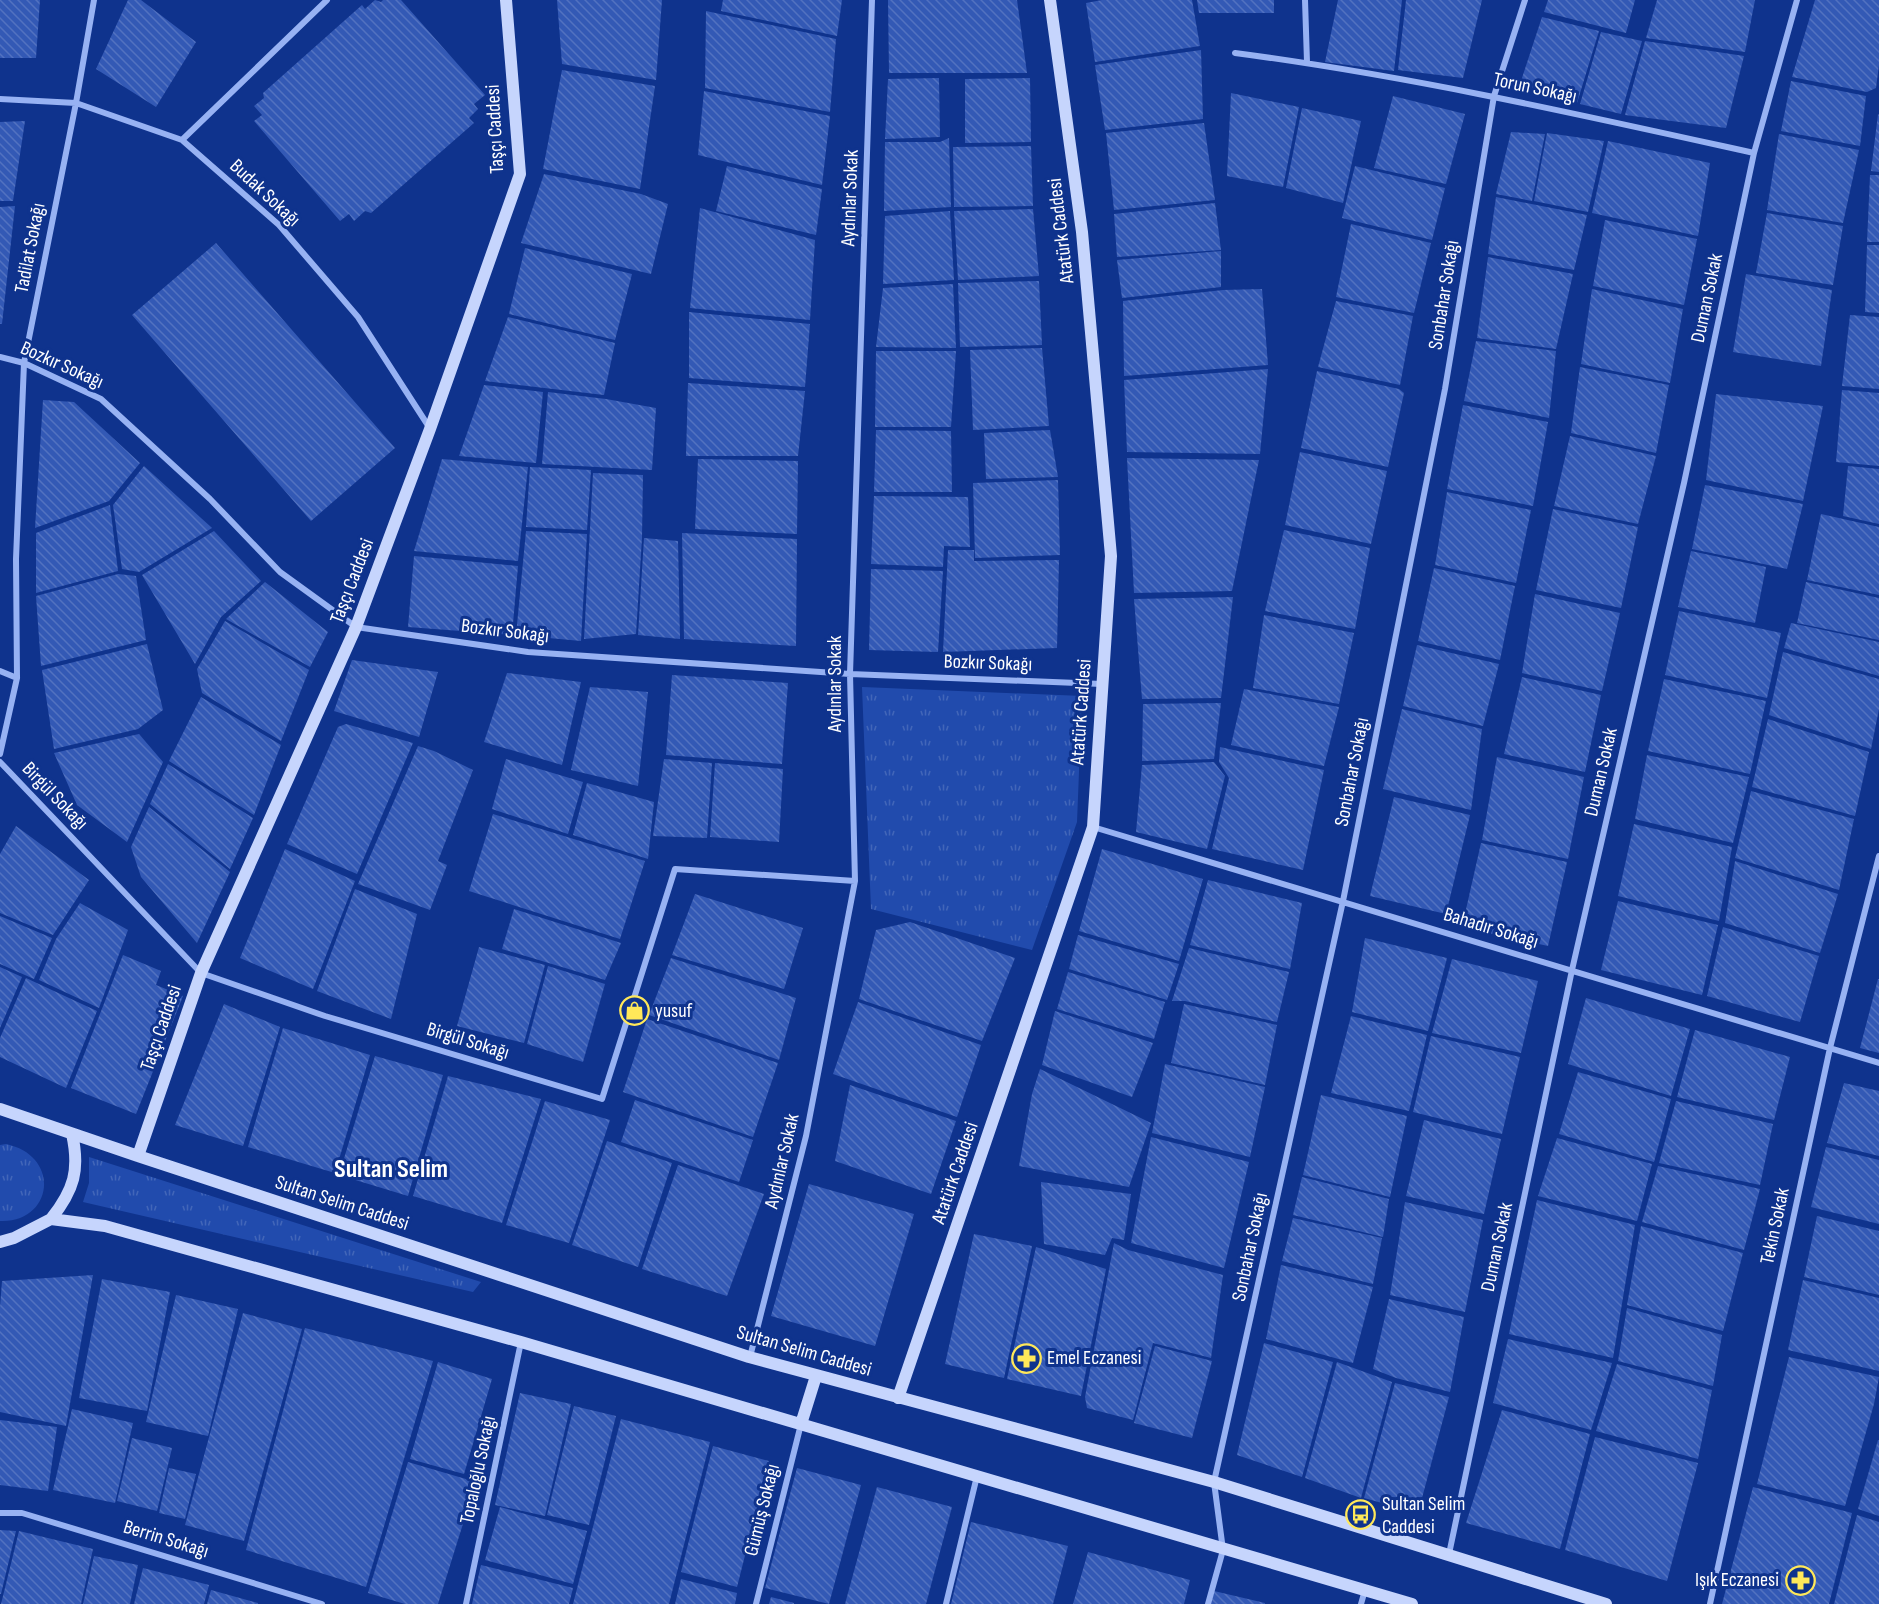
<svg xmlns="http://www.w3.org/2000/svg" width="1879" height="1604" font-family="'Sofia Sans Condensed',sans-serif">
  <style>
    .grass { fill: url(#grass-tufts) }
    .building { fill: url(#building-back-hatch) }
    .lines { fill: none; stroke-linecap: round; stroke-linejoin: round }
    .street { stroke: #97b2f3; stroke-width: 6 }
    .secondary { stroke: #c6d5fd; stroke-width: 12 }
    .labels { text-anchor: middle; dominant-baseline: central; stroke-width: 6; stroke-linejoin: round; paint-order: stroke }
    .street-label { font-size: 20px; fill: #fff; stroke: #0f338d }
    .poi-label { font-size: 20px; fill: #fff; stroke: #0f338d; text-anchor: start }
    .district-label { font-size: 26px; font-weight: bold; fill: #fff; stroke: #0f338d }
  </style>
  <defs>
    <pattern id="grass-tufts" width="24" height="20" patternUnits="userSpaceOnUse" patternTransform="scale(1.5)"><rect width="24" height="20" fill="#214bad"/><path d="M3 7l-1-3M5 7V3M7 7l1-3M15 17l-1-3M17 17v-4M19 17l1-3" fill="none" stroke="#4266b9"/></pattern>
    <pattern id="building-back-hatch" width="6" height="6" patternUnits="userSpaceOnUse" patternTransform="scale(1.5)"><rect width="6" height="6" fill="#3359b5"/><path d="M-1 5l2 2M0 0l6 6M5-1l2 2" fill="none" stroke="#5272c0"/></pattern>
  </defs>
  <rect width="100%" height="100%" fill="#0f338d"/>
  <path class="grass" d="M862,687L1082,696L1077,822L1032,950L871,909Z
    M6,1144C62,1156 53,1223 0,1221V1145Z
    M89,1157L481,1282L473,1292L83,1202L89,1183Z"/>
  <path class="building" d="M0,0H40L36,58H0Z
    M128,0H141L196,42L156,107L96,69Z
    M375,0L381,2L383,0H401L485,95L474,104L478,109L469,118L474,123L371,213L365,211L354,221L349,214L340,221L254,121L262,115L254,106L264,98L263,93L362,5L365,9Z
    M557,0H662L656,80L562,64Z
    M723,0H842L837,36L721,11Z
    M888,0H1017L1027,73H889Z
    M1102,0H1192L1200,46L1095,62L1086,3Z
    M1197,0H1274V13H1199Z
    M1338,0H1402L1394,71L1325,62Z
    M1406,0H1482L1463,78L1398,70Z
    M1548,0H1635L1626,33L1544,12Z
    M1657,0H1755L1745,52L1646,38Z
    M1815,0H1879V65L1876,88L1867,92L1792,77Z
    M706,11L836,39L830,112L705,88Z
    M1542,17L1599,31L1577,103L1519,87Z
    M1601,32L1642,41L1621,114L1580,104Z
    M1645,41L1744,56L1726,128L1625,115Z
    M1201,50L1203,119L1105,130L1095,65Z
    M562,70L655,86L640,189L543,169Z
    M939,78L940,137L885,139L888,79Z
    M1030,78L1031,142L965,143V79Z
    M1791,81L1866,96L1860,146L1781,131Z
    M704,91L830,116L822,185L698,155Z
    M1231,93L1299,107L1283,187L1227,176Z
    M1393,96L1465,114L1446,184L1374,168Z
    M1302,108L1361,121L1343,203L1286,188Z
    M1878,114L1879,115V172L1871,171Z
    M25,121L13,201H0V122Z
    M1204,123L1215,200L1114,210L1106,133Z
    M1511,132L1545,134L1532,201L1496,194Z
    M1547,133L1604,141L1588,212L1534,201Z
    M1779,134L1859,150L1843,223L1767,210Z
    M949,138L951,207L884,211L885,142H940Z
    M1608,141L1710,163L1698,236L1592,213Z
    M1031,146L1033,206L954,207L953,147Z
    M727,166L822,189L816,235L716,211Z
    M1355,166L1445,188L1432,240L1342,218Z
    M544,174L641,194L668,204L651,274L521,243Z
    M1870,175H1879V242H1867Z
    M1496,197L1587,215L1574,270L1488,254Z
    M1215,203L1221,250L1117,257L1114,214Z
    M15,206L2,324H0V207Z
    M700,208L815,240L810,320L690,308Z
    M1033,209L1039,276L958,280L954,211Z
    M950,211L954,280L883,284L885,216Z
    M1767,213L1843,226L1833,285L1756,273Z
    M1605,220L1697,239L1684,305L1593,286Z
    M1351,224L1431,243L1414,313L1336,297Z
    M216,243L395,448L311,521L132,315Z
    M1867,245H1879V313L1865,312Z
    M525,248L632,274L615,340L509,314Z
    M1221,251V287L1122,298L1117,260Z
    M1488,257L1573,274L1556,349L1477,338Z
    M1746,274L1832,290L1821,366L1733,352Z
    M1039,281L1042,345L960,347L958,283Z
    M953,284L956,348L876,347L883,288Z
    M1262,289L1268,365L1124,376L1123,301L1223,290Z
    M1592,289L1683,309L1670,383L1581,364Z
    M1336,301L1413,316L1400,385L1318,367Z
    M689,312L810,324L805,387L689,378Z
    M1850,315L1879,317V389L1842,386Z
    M508,317L615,343L604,395L485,381Z
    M1476,341L1556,351L1549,418L1464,401Z
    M1042,348L1049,426L973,430L970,350Z
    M876,351H956L951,427H875Z
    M1580,367L1669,385L1656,453L1571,433Z
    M1268,369L1260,454L1127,452L1124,380Z
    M1317,371L1399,389L1404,393L1388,467L1301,448Z
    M688,383L805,391L798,456H686Z
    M484,385L543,392L536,463L459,456Z
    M1842,390L1879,393V466L1836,462Z
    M548,392L606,399L656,408L652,470L542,464Z
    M1716,394L1823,406L1803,501L1706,480Z
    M43,400L74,402L140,463L109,501L35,528Z
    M1463,405L1548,422L1533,506L1447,489Z
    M876,430L951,431L952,492H874Z
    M1050,430L1058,477L986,479L984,433Z
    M1570,436L1656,456L1638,524L1554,506Z
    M1300,452L1387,471L1371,544L1285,525Z
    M1127,458L1259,460L1232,591L1134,593Z
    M442,459L528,467L518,561L414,551Z
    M698,459L798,461L797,534L695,529Z
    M144,466L212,528L139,572L122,569L113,505Z
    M1848,466L1879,469V524L1843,516Z
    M530,467L591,470L587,530L526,527Z
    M593,473L643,475L642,538L636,634L584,639Z
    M1058,480L1060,555L975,558L973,483Z
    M1705,485L1803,504L1787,569L1692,549Z
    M1447,492L1531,510L1516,583L1435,565Z
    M874,496L968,497L970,547L944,546L943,567L871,564Z
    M110,505L118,571L36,593V533Z
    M1553,509L1638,527L1621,608L1536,590Z
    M1821,514L1879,527V595L1807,580Z
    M1284,530L1370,548L1355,629L1265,611Z
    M214,531L261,581L221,617L195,664L142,575Z
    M526,531L587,534L581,641L516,635Z
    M682,533L797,539L796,646L684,639Z
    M644,538L678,541L680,639L638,635Z
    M948,550H974V561L1059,560L1057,648L943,652Z
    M1691,551L1766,567L1755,623L1678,607Z
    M414,556L518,566L512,635L408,627Z
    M1434,568L1515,586L1500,660L1418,641Z
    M871,569L943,571L938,652L869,650Z
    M118,574L136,576L146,640L41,666L36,596Z
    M265,582L328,632L310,667L226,619Z
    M1806,582L1879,598V640L1797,623Z
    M1535,594L1620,613L1602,691L1522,673Z
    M1233,597L1221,698L1142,699L1134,599Z
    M1679,611L1781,633L1767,698L1665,675Z
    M1264,615L1354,633L1339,704L1253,688Z
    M225,621L309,670L281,741L202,693L197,669Z
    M1791,623L1879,642V676L1784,648Z
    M147,644L163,710L138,729L54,749L42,670Z
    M1417,645L1499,664L1483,726L1403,706Z
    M1783,652L1879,679V709L1871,749L1769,715Z
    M352,660L438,672L419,737L334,711Z
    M507,673L581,682L562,765L484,742Z
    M672,675L788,683L782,764L666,755Z
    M1522,677L1601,695L1585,772L1504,754Z
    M1664,679L1766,701L1750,774L1648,751Z
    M590,687L648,692L638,786L571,770Z
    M1244,689L1339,707L1324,766L1231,745Z
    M201,697L281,745L254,815L169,761Z
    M1221,703L1214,759L1142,761L1143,704Z
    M1402,709L1482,729L1471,810L1383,789Z
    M1768,719L1869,752L1855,816L1752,787Z
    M346,724L413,743L357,874L287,844L338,727Z
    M139,734L163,762L127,842L77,805L54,753Z
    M418,746L434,751L473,770L438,861L447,865L430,910L358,884Z
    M1220,747L1324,770L1303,870L1212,849L1229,778L1219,762Z
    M1647,755L1749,777L1733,843L1635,819Z
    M1497,757L1584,777L1568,859L1482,840Z
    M506,759L583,782L568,834L492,809Z
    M664,759L712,763L707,838L653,836Z
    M1214,762L1225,776L1207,849L1136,832L1142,765Z
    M715,763L783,769L779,842L710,837Z
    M168,764L253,818L230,869L150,804Z
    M587,783L654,802L648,859L573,835Z
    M1751,791L1854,819L1839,890L1735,858Z
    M1394,797L1470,815L1446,914L1370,896Z
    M149,807L230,872L197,943L141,877L131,847Z
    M493,814L645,861L620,939L469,891Z
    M1634,824L1732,847L1719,921L1618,896Z
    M16,826L89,880L53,935L0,913V854Z
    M1481,843L1567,862L1548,946L1462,927Z
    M285,849L355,881L313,989L240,958Z
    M1102,849L1203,879L1179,961L1079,931Z
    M1735,861L1838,894L1820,953L1725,923Z
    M1208,880L1302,903L1290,969L1190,945Z
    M355,889L417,914L391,1019L317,991Z
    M695,894L803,928L784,989L672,955Z
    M1618,901L1718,925L1702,995L1601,970Z
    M80,903L128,930L99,1008L39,980L56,939Z
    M514,909L621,943L605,980L502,949Z
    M0,916L52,938L34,979L0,964Z
    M910,922L1015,958L982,1041L859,999L876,930Z
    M1723,927L1819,956L1800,1022L1707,996Z
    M1078,935L1179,964L1167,1000L1069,969Z
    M1365,938L1447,958L1428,1031L1352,1012Z
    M479,947L545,965L524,1043L457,1026Z
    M1189,948L1289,972L1277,1022L1185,1001H1172Z
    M123,955L161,971L156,985L183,996L136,1114L71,1088Z
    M671,958L796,998L779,1060L649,1015Z
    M1452,959L1538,981L1521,1053L1432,1033Z
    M548,966L605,984L583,1062L527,1044Z
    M0,967L22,977L0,1028Z
    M1068,972L1165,1002L1154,1039L1057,1009Z
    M26,978L97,1011L66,1088L0,1057V1038Z
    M1878,979H1879V1053L1860,1048Z
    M1586,998L1690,1029L1671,1096L1568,1064Z
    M858,1002L981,1045L957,1117L833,1074Z
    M224,1004L280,1027L243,1146L175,1125Z
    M1184,1004L1277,1025L1265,1085L1171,1063Z
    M1055,1011L1153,1043L1132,1097L1042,1065Z
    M1351,1016L1427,1035L1409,1111L1331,1093Z
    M647,1019L778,1063L753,1137L623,1092Z
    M283,1028L370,1055L335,1173L248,1147Z
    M1695,1030L1790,1057L1774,1120L1677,1097Z
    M1431,1036L1520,1057L1502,1134L1413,1112Z
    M375,1056L443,1075L408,1196L339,1175Z
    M1165,1064L1265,1087L1250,1157L1152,1133Z
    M1040,1069L1151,1123L1129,1187L1019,1166L1032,1094Z
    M1578,1072L1671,1099L1654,1162L1559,1134Z
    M448,1076L541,1099L502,1223L413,1196Z
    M1844,1083L1879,1091V1156L1827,1143Z
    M850,1085L956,1121L931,1194L835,1161Z
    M1321,1095L1407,1116L1390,1197L1303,1175Z
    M635,1100L753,1140L739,1182L621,1142Z
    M545,1101L610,1120L569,1243L506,1225Z
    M1676,1101L1773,1124L1760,1185L1659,1163Z
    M1424,1120L1501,1139L1484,1214L1406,1196Z
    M1151,1137L1249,1162L1224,1268L1131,1243Z
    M1557,1138L1652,1164L1637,1221L1538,1196Z
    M607,1141L672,1163L638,1267L572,1245Z
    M1826,1147L1879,1160V1224L1811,1207Z
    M678,1165L764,1194L727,1296L642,1269Z
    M1658,1166L1760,1189L1744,1250L1642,1222Z
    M1302,1177L1389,1199L1383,1237L1293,1215Z
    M1041,1182L1131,1194L1124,1240L1112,1238L1105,1255L1044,1244Z
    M809,1184L914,1214L875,1346L771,1316Z
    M1537,1200L1635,1225L1613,1358L1509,1334Z
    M1405,1202L1483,1220L1465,1312L1390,1295Z
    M1817,1216L1879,1231V1295L1804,1277Z
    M1293,1218L1382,1238L1373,1284L1282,1261Z
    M1641,1226L1743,1253L1723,1331L1627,1305Z
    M974,1234L1032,1246L1004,1378L945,1364Z
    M1114,1243L1128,1250L1223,1275L1211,1358L1153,1343L1133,1420L1087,1408L1085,1397Z
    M1036,1247L1106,1269L1081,1396L1007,1379Z
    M1281,1265L1373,1287L1353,1363L1266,1339Z
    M93,1275L66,1426L0,1412V1307L2,1281Z
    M102,1279L170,1292L147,1411L79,1398Z
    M1803,1280L1879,1298V1371L1788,1350Z
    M176,1295L238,1309L208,1436L146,1422Z
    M1389,1299L1464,1317L1450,1392L1396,1378L1373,1369Z
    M1627,1308L1722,1335L1713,1386L1618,1361Z
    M243,1313L302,1329L244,1541L185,1525Z
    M305,1328L433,1361L366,1587L246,1550Z
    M1508,1339L1612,1363L1591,1430L1493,1403Z
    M1264,1343L1333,1362L1302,1477L1237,1455Z
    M1155,1346L1212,1361L1192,1438L1134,1423Z
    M1789,1357L1879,1377L1874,1404L1845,1506L1757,1484Z
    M438,1362L492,1379L464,1474L410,1459Z
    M1337,1362L1392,1382L1361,1498L1305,1478Z
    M1617,1364L1712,1390L1698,1459L1596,1431Z
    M1395,1383L1449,1397L1418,1513L1364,1498Z
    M520,1393L571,1404L545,1516L495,1505Z
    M574,1406L616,1416L589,1525L547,1515Z
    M72,1409L133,1423L115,1503L53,1490Z
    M1502,1410L1590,1434L1560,1549L1466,1523Z
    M621,1419L710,1442L669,1604H573Z
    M0,1420L57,1427L48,1491L0,1485Z
    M1595,1437L1698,1463L1667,1581L1565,1550Z
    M132,1438L172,1448L157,1511L117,1501Z
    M1878,1440H1879V1516L1858,1509Z
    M713,1446L769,1461L737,1587L681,1572Z
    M408,1462L476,1482L438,1604H405L368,1593Z
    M169,1468L196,1474L185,1519L159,1513Z
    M797,1468L861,1485L829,1604L765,1588Z
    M877,1487L952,1507L926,1604H845Z
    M1753,1487L1852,1513L1829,1604H1722Z
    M500,1507L587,1531L573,1584L485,1560Z
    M1857,1515L1879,1522V1604H1834Z
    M971,1522L1068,1546L1053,1604H951Z
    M0,1530L16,1531L1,1594H0Z
    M19,1531L93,1549L81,1604H1Z
    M1088,1552L1190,1580L1184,1604H1073Z
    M94,1556L138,1565L130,1604H83Z
    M481,1565L573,1588L569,1604H472Z
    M143,1568L209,1585L204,1604H134Z
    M681,1579L737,1593L735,1604H675Z
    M211,1590L258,1603V1604H207Z
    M1214,1591L1265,1603V1604H1211Z
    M771,1597L794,1603V1604H769Z"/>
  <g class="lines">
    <path class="street" d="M1305,0L1307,62
      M1235,53C1410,76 1582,115 1754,153
      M0,99L76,103L182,140L279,225L358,317L429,427
      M182,140L327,0
      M0,357L24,363L101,399L210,499L280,572L356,627L528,652L850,674L1102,684
      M0,671L17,678
      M0,754L17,678L16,559L24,363L76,103L94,0
      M0,762L201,973L325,1016L602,1099L675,869L855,881
      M1093,827L1879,1063
      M750,1357L806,1136L855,881L850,674L872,0
      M0,1513H22L322,1604
      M1449,1554L1572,970L1684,483L1754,153L1797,0
      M466,1604L521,1342
      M756,1604L801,1424
      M946,1604L977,1476
      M1208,1604L1223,1550L1214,1482L1343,901L1445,389L1494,96L1525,0
      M1361,1604L1365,1590
      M1710,1604L1830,1048L1879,856"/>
    <path class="secondary" d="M0,1109L138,1156L749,1357L1214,1482L1606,1604
      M138,1156L201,973L356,627L430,429L520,174L506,0
      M51,1219C74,1190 80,1170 72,1134
      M0,1242L14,1238L51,1219L105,1226L521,1342L1412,1604
      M898,1398L1093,827L1111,556L1082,232L1050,0
      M801,1424L816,1376"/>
  </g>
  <defs>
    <symbol id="shop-ring" viewBox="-11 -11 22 22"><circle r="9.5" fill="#0f338d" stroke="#ffe859" stroke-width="1.5"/><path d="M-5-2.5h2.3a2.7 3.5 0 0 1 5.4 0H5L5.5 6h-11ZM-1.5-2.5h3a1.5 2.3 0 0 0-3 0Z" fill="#ffe859"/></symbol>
    <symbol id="pharmacy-ring" viewBox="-11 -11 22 22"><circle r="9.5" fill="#0f338d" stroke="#ffe859" stroke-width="1.5"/><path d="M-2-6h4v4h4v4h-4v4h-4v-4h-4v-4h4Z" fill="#ffe859"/></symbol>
    <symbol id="bus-ring" viewBox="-11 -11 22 22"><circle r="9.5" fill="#0f338d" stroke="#ffe859" stroke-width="1.5"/><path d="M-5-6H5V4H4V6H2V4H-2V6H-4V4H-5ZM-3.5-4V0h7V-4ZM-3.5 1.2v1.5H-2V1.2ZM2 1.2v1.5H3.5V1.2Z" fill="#ffe859"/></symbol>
  </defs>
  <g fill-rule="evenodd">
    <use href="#shop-ring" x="618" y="994" width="33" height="33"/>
    <use href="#pharmacy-ring" x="1010" y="1342" width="33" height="33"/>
    <use href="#bus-ring" x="1344" y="1498" width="33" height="33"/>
    <use href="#pharmacy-ring" x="1784" y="1564" width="33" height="33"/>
  </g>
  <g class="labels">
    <g class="street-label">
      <text transform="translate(1535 88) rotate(12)">Torun Sokağı</text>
      <text transform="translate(495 129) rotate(-93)">Taşçı Caddesi</text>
      <text transform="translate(265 193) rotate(43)">Budak Sokağı</text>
      <text transform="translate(850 198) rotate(-88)">Aydınlar Sokak</text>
      <text transform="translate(1061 231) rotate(-97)">Atatürk Caddesi</text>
      <text transform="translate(30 248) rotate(-79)">Tadilat Sokağı</text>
      <text transform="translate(1444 295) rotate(-81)">Sonbahar Sokağı</text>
      <text transform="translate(1707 298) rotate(-78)">Duman Sokak</text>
      <text transform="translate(62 365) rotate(24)">Bozkır Sokağı</text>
      <text transform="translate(352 581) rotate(-69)">Taşçı Caddesi</text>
      <text transform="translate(505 631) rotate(7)">Bozkır Sokağı</text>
      <text transform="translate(988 663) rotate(2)">Bozkır Sokağı</text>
      <text transform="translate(835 684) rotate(-90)">Aydınlar Sokak</text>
      <text transform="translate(1081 712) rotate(-86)">Atatürk Caddesi</text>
      <text transform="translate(1352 772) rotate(-79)">Sonbahar Sokağı</text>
      <text transform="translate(1601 772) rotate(-77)">Duman Sokak</text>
      <text transform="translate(55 796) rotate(46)">Birgül Sokağı</text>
      <text transform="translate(1491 928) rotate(17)">Bahadır Sokağı</text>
      <text transform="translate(161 1028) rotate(-71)">Taşçı Caddesi</text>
      <text transform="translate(468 1041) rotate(17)">Birgül Sokağı</text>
      <text transform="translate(782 1161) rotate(-77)">Aydınlar Sokak</text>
      <text transform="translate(955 1173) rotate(-71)">Atatürk Caddesi</text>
      <text transform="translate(342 1203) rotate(18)">Sultan Selim Caddesi</text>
      <text transform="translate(1775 1226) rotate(-78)">Tekin Sokak</text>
      <text transform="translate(1250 1247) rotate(-78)">Sonbahar Sokağı</text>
      <text transform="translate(1497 1247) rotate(-78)">Duman Sokak</text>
      <text transform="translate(804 1351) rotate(16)">Sultan Selim Caddesi</text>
      <text transform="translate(478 1470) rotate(-78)">Topaloğlu Sokağı</text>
      <text transform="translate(762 1510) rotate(-76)">Gümüş Sokağı</text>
      <text transform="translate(166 1539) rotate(17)">Berrin Sokağı</text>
    </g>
    <g class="poi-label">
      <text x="655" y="1011">yusuf</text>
      <text x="1047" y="1358">Emel Eczanesi</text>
      <text x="1382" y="1504">Sultan Selim<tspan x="1382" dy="23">Caddesi</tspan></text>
      <text x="1779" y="1580" text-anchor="end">Işık Eczanesi</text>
    </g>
    <g class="district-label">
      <text x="391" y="1169">Sultan Selim</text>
    </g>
  </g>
</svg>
